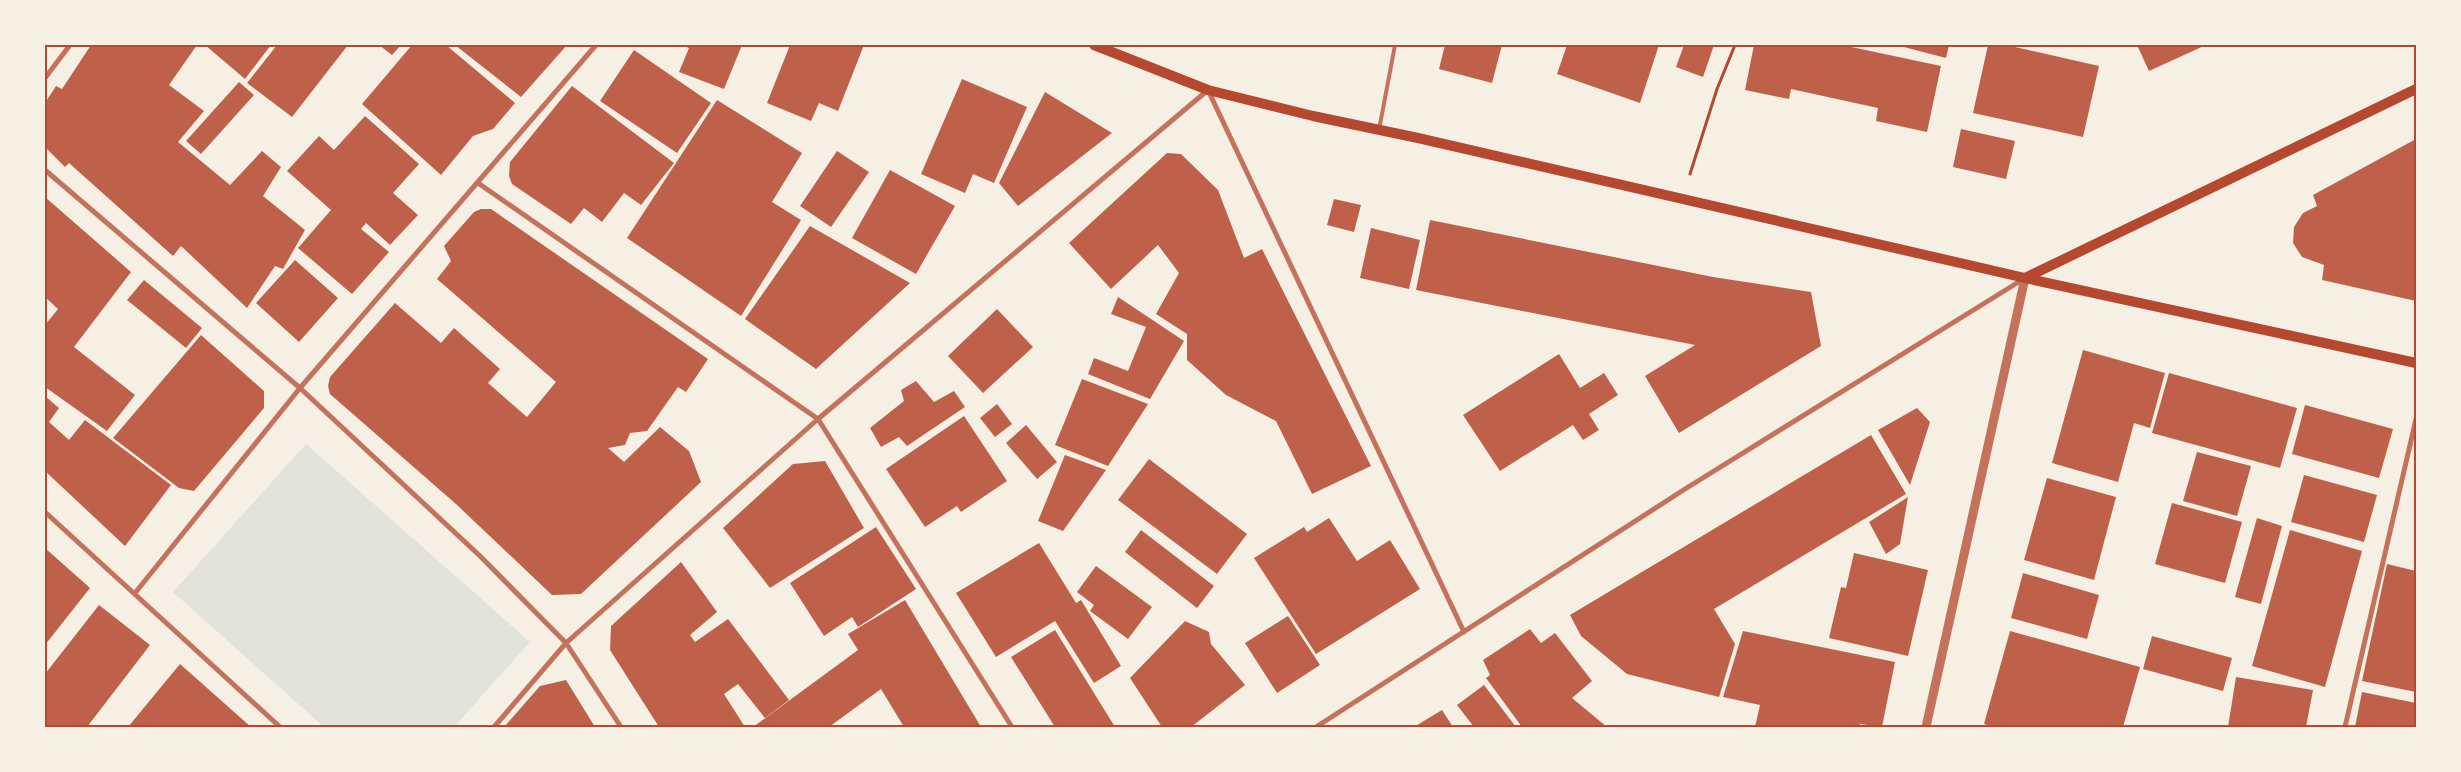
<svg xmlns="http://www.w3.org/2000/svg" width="2461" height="772" font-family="'Source Sans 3',sans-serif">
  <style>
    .green { fill: #e2e4dc }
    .building { fill: #bf614a }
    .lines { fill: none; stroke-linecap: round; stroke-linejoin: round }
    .path { stroke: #b5482f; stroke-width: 3 }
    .service { stroke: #c5725c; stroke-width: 4 }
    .minor { stroke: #c5725c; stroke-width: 5 }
    .tertiary { stroke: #c5725c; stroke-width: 9 }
    .secondary { stroke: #b5482f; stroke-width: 10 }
    .neatline { fill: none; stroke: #b5482f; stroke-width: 2 }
  </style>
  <rect width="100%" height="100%" fill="#f6efe4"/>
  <path class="green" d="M306,444L530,642L454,727H324L173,592Z"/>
  <path class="building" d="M91,45H197L169,85L204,111L178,142L230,185L262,151L281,167L263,196L305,230L283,269L275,266L247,308L181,246L173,256L69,163L65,167L45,147V103L56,86L62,89Z
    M205,45H271L245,79Z
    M277,45H348L292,117L247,83Z
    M379,45H401L392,55Z
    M412,45H446L515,103L493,129L473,136L441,175L362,104Z
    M455,45H567L521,97Z
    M681,45H742L724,89L679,72L689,48Z
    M790,45H864L838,111L819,103L811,121L767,103Z
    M1445,45H1502L1492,83L1439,69Z
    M1567,45H1659L1640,103L1557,74Z
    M1684,45H1714L1703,77L1676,67Z
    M1754,45H1842L1941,66L1927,132L1876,121L1878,108L1791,89L1789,99L1745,90Z
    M1896,45H1949L1946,58Z
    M1988,45H2006L2099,66L2083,137L1973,113Z
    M2137,45H2206L2149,71Z
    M634,50L711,103L677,153L600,101Z
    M962,79L1027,107L994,183L973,174L965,193L921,174Z
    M239,82L254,95L201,154L186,141Z
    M572,86L674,163L641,205L624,193L602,222L584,208L571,224L512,184L509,176L510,162Z
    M1045,92L1112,133L1018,206L999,183Z
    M717,100L802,153L772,202L801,220L741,316L627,238Z
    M365,116L419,164L393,193L418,215L390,245L366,223L361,229L389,252L352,294L298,248L331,210L287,171L319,136L334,150Z
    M1961,129L2015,141L2006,179L1953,167Z
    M2416,139V301L2322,280L2324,265L2302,257L2293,243L2294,227L2303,213L2317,206L2313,195Z
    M837,151L869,172L831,227L800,206Z
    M1167,153L1181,154L1218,190L1244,258L1262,249L1371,466L1312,494L1276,421L1226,395L1187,360V334L1156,314L1179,273L1158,245L1111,289L1069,243Z
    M890,170L955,206L916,274L852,238Z
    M45,197L131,272L74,347L135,395L107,431L45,387V325L58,309L45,297Z
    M1334,199L1361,205L1354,232L1327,225Z
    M481,209H491L708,359L686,392L678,387L647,431L630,433L625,445L608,448L624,462L660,427L689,451L701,482L581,594L552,595L456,504L330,394L328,386L330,377L395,303L441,343L454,328L500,369L488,383L527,417L556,382L437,279L451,261L444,246L474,212Z
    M1430,220L1713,277L1811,292L1821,346L1679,433L1645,376L1695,345L1416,290Z
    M810,226L910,283L816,369L745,319Z
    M1371,228L1420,240L1409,289L1360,278Z
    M295,260L338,298L299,342L256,303Z
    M144,280L202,328L186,348L127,300Z
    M1118,297L1184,341L1150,399L1088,374L1094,358L1128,371L1146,327L1111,314Z
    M997,309L1033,347L983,393L948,356Z
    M201,335L264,391V408L194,491L179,488L113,438Z
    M2083,350L2165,373L2150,428L2134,423L2118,482L2052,463Z
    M1559,354L1580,388L1604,373L1618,395L1589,414L1599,430L1583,440L1573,425L1500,471L1463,415Z
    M2169,373L2297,408L2280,468L2152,433Z
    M1082,379L1148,404L1108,466L1055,445Z
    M916,381L934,402L954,391L965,407L907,446L899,437L881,447L870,428L904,401L901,390Z
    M45,396L59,408L49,422L69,440L85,420L171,485L125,546L45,471Z
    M997,404L1012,424L995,437L980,418Z
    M2305,405L2393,429L2379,478L2292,454Z
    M1917,408L1930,422L1910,485L1878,430Z
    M964,416L1007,481L961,512L957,506L925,527L886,469Z
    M1026,425L1057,462L1037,479L1006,443Z
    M1871,435L1906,494L1714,609L1735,644L1719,697L1627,674L1581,636L1570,615Z
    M2197,452L2251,466L2237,516L2183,501Z
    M1065,455L1106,470L1063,531L1038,521Z
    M1149,459L1247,534L1217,574L1118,500Z
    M825,461L864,528L770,588L723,528L793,464Z
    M2304,475L2377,495L2364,542L2291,522Z
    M2047,478L2116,497L2094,580L2024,560Z
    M1908,497L1900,544L1886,554L1869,522Z
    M2172,503L2242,522L2225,583L2155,564Z
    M1329,518L1357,561L1390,540L1420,589L1316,654L1254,558L1304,527L1307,532Z
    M2257,518L2282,526L2261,604L2235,597Z
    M876,527L916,589L858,627L852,617L824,636L790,583Z
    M1141,530L1214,586L1197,608L1125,552Z
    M2290,530L2362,551L2325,687L2252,666Z
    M1039,543L1076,603L1081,600L1121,666L1094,683L1055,621L996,657L956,593Z
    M45,548L90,588L45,645Z
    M1854,553L1928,570L1908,656L1829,638L1841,587L1846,588Z
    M681,562L717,612L690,635L695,642L728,619L789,700L765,718L738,684L724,694L745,727H659L610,650L611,626Z
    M2387,564L2416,571V692L2362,681Z
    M1096,566L1152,607L1128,639L1090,611L1094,605L1077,592Z
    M2023,573L2099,595L2087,639L2011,618Z
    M905,600L981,727H904L881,689L829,727H753L858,650L848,634Z
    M99,605L150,645L87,727H50L45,723V674Z
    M1288,616L1320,665L1277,693L1245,643Z
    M1185,621L1209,632L1211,644L1245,685L1191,727H1162L1130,678Z
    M1530,629L1541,643L1555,633L1592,681L1572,698L1607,727H1522L1486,678L1490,675L1483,660Z
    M1055,630L1115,727H1055L1011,657Z
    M1743,631L1895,662L1882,727L1860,724L1859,727H1755L1760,705L1723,697Z
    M2010,631L2140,667L2123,727H1994L1984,724Z
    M2152,636L2232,658L2223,691L2143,669Z
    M180,664L251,727H128Z
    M2236,677L2313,690L2306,727H2228Z
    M566,680L595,727H504L540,686Z
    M1484,685L1516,727H1474L1457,705Z
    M2362,692L2416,703V727H2355Z
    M1442,710L1453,727H1414Z"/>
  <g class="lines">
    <path class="path" d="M1690,174L1717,89L1735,45"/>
    <path class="service" d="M1379,130L1395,45"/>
    <path class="minor" d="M45,78L70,45
      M45,170L300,388L480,556L566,643L621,727
      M478,183L818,419L1012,727
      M45,512L280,727
      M135,593L300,388L596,45
      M494,727L566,643L818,419L1208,90L1464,632
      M1316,727L1685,489L2025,278
      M2345,727L2416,419"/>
    <path class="tertiary" d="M1926,727L2025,278"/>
    <path class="secondary" d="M1094,45L1208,90L1313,116L1418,138L2025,278L2416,363
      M2025,278L2416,89"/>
  </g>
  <rect width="2461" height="772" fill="none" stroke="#f6efe4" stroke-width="92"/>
  <rect x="46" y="46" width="2369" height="680" class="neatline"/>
</svg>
